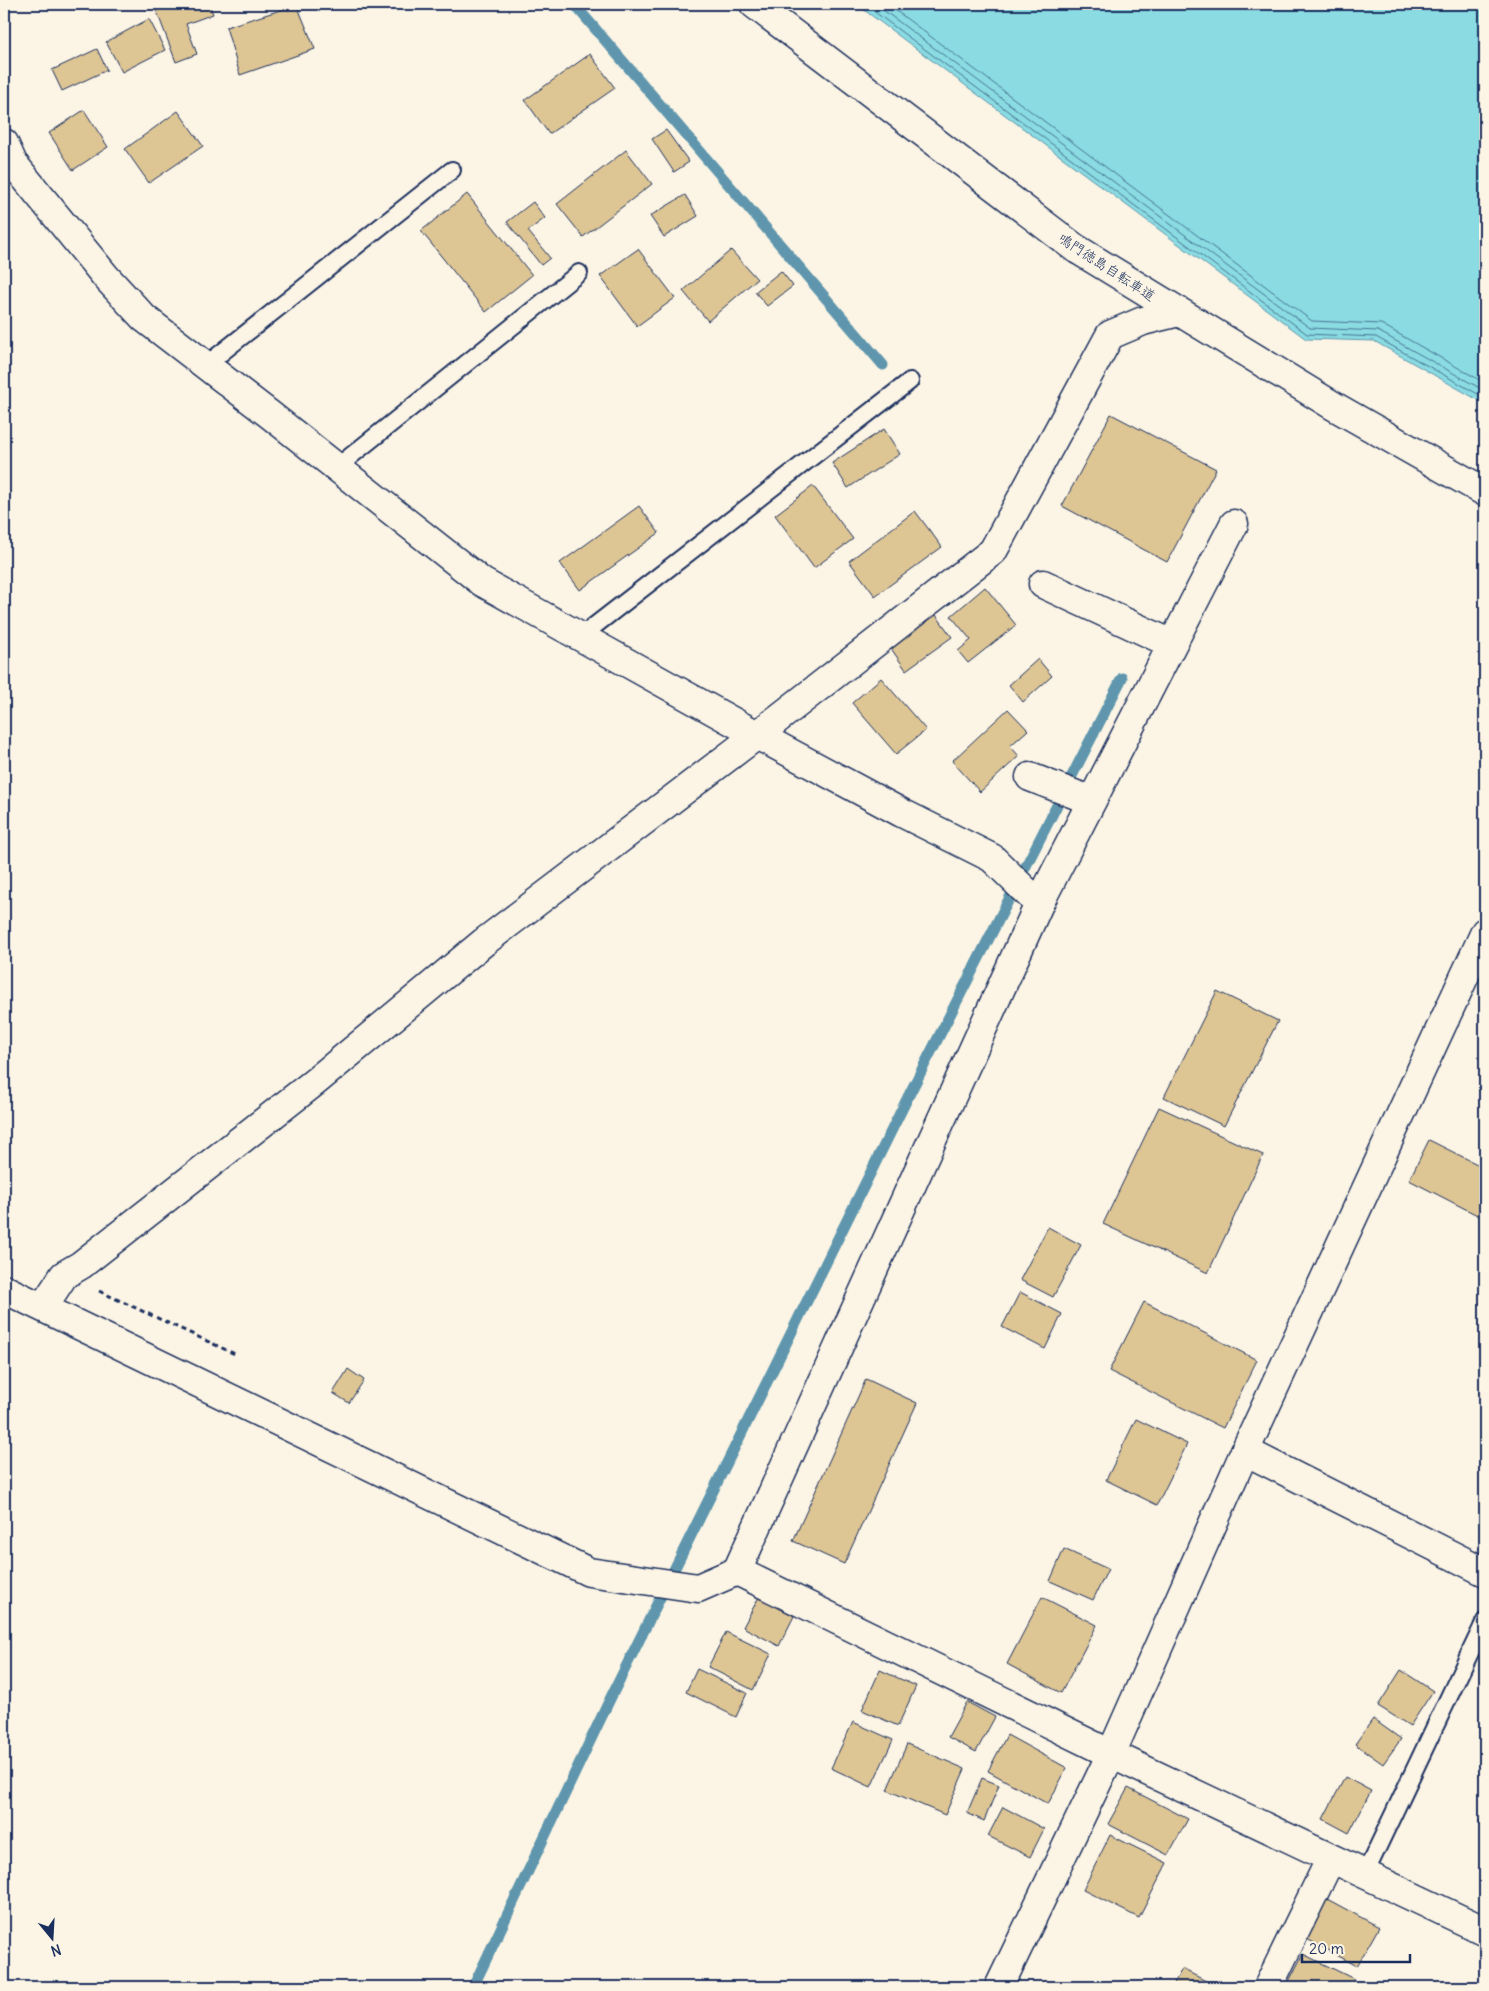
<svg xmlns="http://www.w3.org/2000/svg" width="1489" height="1991" font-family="Delius,'Klee One',sans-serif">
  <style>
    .water { fill: #8adbe2; stroke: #5e96ad }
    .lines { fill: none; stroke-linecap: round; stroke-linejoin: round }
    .shore { stroke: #477493; stroke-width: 1 }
    .stream { stroke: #5e96ad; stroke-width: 11 }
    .building { fill: #ddc594; stroke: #1b2f5e }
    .lane-casing { stroke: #1b2f5e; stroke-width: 20 }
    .street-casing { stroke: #1b2f5e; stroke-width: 31 }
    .secondary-casing { stroke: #1b2f5e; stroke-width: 31 }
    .path { stroke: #1b2f5e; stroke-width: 3; stroke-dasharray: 5 4; stroke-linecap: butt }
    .lane { stroke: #fcf5e5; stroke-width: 16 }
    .street { stroke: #fcf5e5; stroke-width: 28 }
    .secondary { stroke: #fcf5e5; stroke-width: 28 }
    .labels { text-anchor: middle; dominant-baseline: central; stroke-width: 4; stroke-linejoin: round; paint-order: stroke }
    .street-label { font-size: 14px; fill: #1b2f5e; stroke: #fcf5e5 }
  </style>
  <rect width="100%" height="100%" fill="#fcf5e5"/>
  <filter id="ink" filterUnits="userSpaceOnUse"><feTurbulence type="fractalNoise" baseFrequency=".02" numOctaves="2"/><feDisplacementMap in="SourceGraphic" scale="10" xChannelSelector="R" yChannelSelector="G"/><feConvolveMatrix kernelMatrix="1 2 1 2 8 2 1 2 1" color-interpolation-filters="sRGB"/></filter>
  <g filter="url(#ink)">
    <path class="water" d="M856,4H1485V404L1374,341L1306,339Z"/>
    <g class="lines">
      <path class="shore" d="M864,4L1307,334L1376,337L1485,398
        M875,4L1310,328L1378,331L1485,391
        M887,4L1312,321L1381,324L1485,383"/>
      <path class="stream" d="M574,4L883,365
        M473,1987L611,1697L910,1093L1122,678"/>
    </g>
    <path class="building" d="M154,4H209L213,14L186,24L197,54L176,62Z
      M297,5L315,49L240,75L226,27Z
      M149,19L165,50L122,72L106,42Z
      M97,49L107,70L62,91L52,70Z
      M590,54L615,88L549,134L525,100Z
      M84,110L108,147L73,170L49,133Z
      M178,111L203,146L149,183L125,149Z
      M666,130L689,162L674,172L652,139Z
      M626,150L652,184L583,237L557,204Z
      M467,194L532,275L486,312L421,231Z
      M685,195L698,216L664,237L650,216Z
      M533,202L545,218L528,231L550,258L541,265L507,222Z
      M638,249L675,298L637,326L600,276Z
      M731,250L757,279L708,321L683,291Z
      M781,271L793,286L767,306L755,292Z
      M1111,414L1216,469L1167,562L1062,506Z
      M884,429L900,454L848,488L832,463Z
      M813,486L853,539L814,568L775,515Z
      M639,506L659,533L580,590L560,563Z
      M915,511L942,547L875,596L849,561Z
      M985,587L1016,625L968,663L958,651L971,640L951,616Z
      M936,615L952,637L906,670L890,647Z
      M1038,659L1052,676L1023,702L1009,685Z
      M881,678L926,730L896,754L852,703Z
      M1008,709L1028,730L1010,746L1019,756L980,792L952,761Z
      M1217,991L1278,1021L1224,1126L1164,1097Z
      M1159,1107L1263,1155L1208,1273L1103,1224Z
      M1429,1140L1485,1168V1219L1409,1180Z
      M1048,1227L1081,1245L1053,1297L1020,1280Z
      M1020,1292L1062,1314L1045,1349L1002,1327Z
      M1144,1302L1257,1360L1223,1428L1109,1371Z
      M348,1369L364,1380L349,1403L333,1393Z
      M866,1379L917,1403L844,1564L793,1541Z
      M1136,1419L1187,1444L1157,1505L1106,1480Z
      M1064,1549L1108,1569L1093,1600L1050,1581Z
      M759,1597L794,1616L779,1646L743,1627Z
      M1042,1597L1097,1625L1061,1693L1007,1664Z
      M726,1632L771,1654L753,1690L708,1667Z
      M697,1669L747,1693L736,1717L686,1692Z
      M880,1670L916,1686L898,1726L862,1710Z
      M1401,1670L1433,1691L1410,1726L1378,1706Z
      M967,1702L995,1717L976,1752L948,1737Z
      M1373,1719L1401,1739L1383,1764L1355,1744Z
      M853,1722L893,1740L871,1787L831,1768Z
      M1007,1735L1067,1768L1048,1804L988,1771Z
      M907,1744L965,1769L945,1815L887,1790Z
      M1345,1777L1371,1791L1349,1833L1323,1819Z
      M982,1778L999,1785L984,1821L967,1813Z
      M1128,1788L1188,1819L1168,1855L1108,1824Z
      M1003,1807L1044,1829L1030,1857L988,1836Z
      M1485,1812V1828L1478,1824Z
      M1110,1835L1167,1863L1139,1918L1083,1890Z
      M1485,1850V1865L1480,1862Z
      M1327,1899L1379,1927L1357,1966L1305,1938Z
      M1303,1954L1354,1979L1350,1987H1286Z
      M1182,1969L1218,1987H1172Z"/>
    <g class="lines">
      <defs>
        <path id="lane" d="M206,365L452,170
          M337,467L579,273
          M580,637L910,381
          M1365,1874L1485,1621"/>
        <path id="street" d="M4,143L13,163L106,277L144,318L269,414L482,582L757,735L902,813L992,858L1039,904
          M1043,584L1172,644
          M1030,777L1092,801
          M4,1289L589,1572L698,1588L737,1571L1111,1754L1485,1931
          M43,1307L64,1275L81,1265L316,1081L484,942L757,735L993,551L1110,335L1143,321L1179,312
          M1245,1451L1485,1572
          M737,1571L1039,904L1234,524
          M1268,1987L1331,1858"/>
        <path id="secondary" d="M754,4L1075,248L1332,405L1485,492
          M999,1987L1111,1754L1245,1451L1485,932"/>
      </defs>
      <use href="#lane" class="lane-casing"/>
      <use href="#street" class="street-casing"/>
      <use href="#secondary" class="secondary-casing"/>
      <path class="path" d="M99,1291L235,1354"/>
      <use href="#lane" class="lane"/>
      <use href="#street" class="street"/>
      <use href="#secondary" class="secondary"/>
    </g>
  </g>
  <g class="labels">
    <g class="street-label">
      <text transform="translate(1107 267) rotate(33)">鳴門徳島自転車道</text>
    </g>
  </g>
  <rect width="1489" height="1991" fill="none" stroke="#fcf5e5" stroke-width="20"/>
  <rect x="10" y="10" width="1469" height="1971" fill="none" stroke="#1b2f5e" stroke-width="2" filter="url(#ink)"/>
  <g transform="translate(52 1938) rotate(162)" stroke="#fcf5e5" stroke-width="4" paint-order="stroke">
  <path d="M0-4L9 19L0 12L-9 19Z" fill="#1b2f5e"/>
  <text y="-8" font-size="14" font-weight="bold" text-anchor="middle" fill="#1b2f5e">N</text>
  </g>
  <path d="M1302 1954v8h108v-8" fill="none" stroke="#1b2f5e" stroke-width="2.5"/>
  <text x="1309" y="1954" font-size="15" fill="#1b2f5e" stroke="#fcf5e5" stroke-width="4" paint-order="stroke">20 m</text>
</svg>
